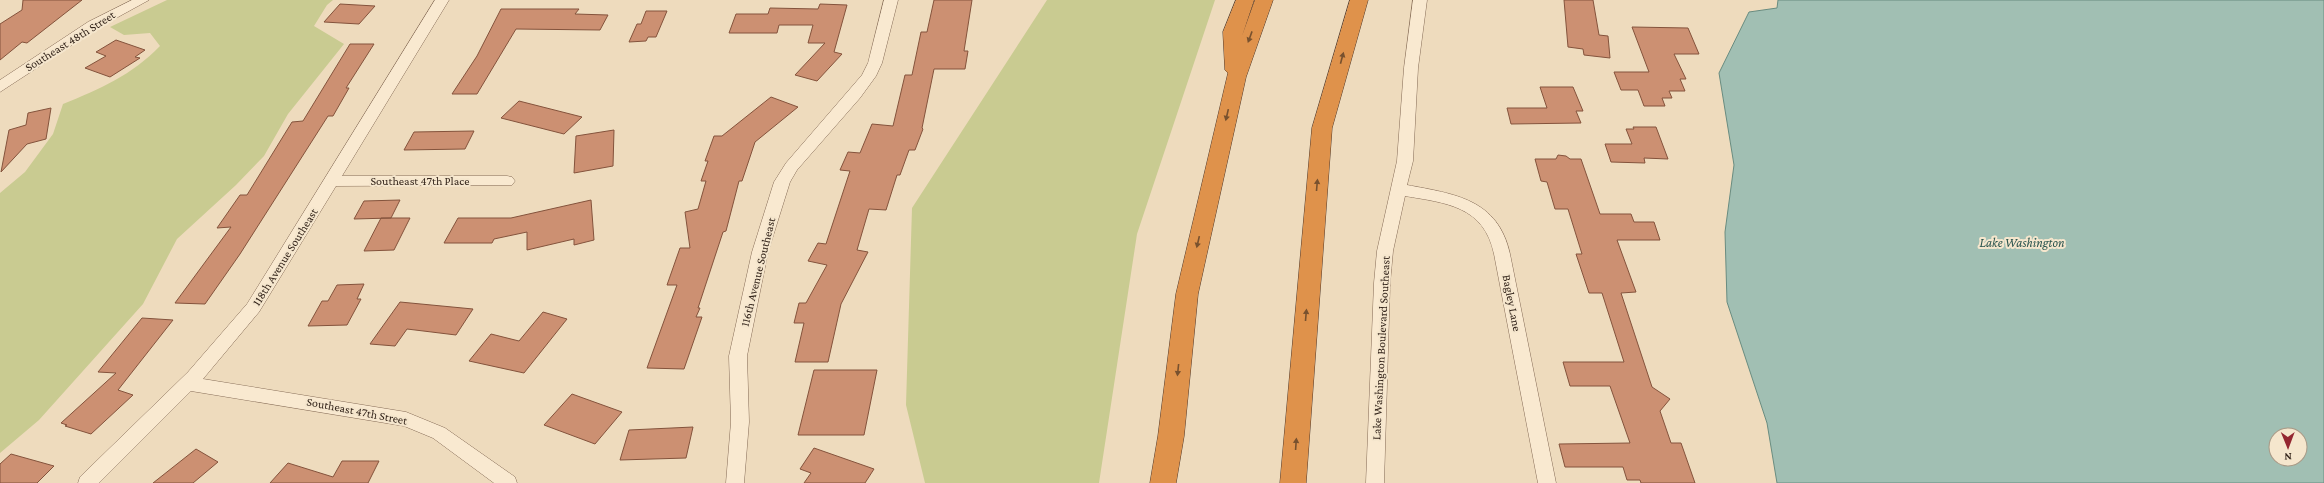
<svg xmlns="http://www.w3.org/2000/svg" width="2324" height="483" font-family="'Crimson Pro',serif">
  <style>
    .green { fill: #c9cb91 }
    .water { fill: #a1bfb3; stroke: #698c80; fill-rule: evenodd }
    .building { fill: #cc9072; stroke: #84533c }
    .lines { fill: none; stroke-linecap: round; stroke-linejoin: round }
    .minor-casing { stroke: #856b56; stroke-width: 1 }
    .motorway-casing { stroke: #533a2b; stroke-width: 1 }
    .minor { fill: #f9e9d0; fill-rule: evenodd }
    .motorway { fill: #df924b; fill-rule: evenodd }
    .oneway { fill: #78512e }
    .labels { text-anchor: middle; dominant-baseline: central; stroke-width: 4; stroke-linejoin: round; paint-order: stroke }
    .street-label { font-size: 12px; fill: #34251b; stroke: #f5e6cd }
    .water-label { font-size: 13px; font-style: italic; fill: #2a544e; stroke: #f5e6cd }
  </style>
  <rect width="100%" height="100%" fill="#eedbbd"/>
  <path class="green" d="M167,0H333L327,5L314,26L344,44L288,114L264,156L236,185L177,239L143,304L39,420L0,453V193L25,172L53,134L63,104C100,89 132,75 160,46L150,33L124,35L110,27Z
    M1047,0H1215L1137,234L1099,483H925L906,405L912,208Z"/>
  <path class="water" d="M1778,0H2324V483H1777L1767,423L1727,302L1725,232L1734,165L1719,73L1749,12L1777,8ZM2276,435H2300V459H2276Z"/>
  <path class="building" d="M23,0H82L27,43L22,42L0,60V24L22,10Z
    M934,0H972L964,51H968L965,69H934L922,128L923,129L915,150H909L900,175H897L886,210L869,209L857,250L868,252L841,304L828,362H795L804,323H794L799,303H806L827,265L808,261L818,243L826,244L850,171L840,170L848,152L860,153L872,124L893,126L905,75H912L921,32H927Z
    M1564,0H1593L1599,35L1608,36L1610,58L1584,55L1583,49L1568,47Z
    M340,4L375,6L359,24L324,22Z
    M820,4L847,5L834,52L842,54L817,81L795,75L825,43H808L813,25H779L777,33H729L736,14H768L770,8L818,9Z
    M501,9H579L575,14L608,15L600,30L516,29L477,94H452L477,56Z
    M646,11H667L656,37H648L646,41L629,42L637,24H641Z
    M1632,27L1688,28L1699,54H1674L1686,79H1680L1685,91H1669L1672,98H1662L1665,106H1644L1638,90H1621L1614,72H1649Z
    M116,40L145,50L135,57L140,58L110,77L85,68L106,56L96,52Z
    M350,44H374L346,88H349L333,116H328L240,254L205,304L175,303L231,227L217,228L240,195H247L292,122L303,121Z
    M1540,87H1573L1583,111H1576L1581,123L1511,124L1507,108H1547Z
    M771,97L798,107L755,142L742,181H739L726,231L723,232L698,308H700L696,317H702L684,369L647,368L677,285H667L680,248H690L685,212L698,209L706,181H701L708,161H705L714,136H722Z
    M519,101L582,117L564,134L501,118Z
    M51,108L46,139L27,144L1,172L9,130L26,125L28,113Z
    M1633,127H1656L1668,159L1644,158L1645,163L1611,162L1605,144H1632L1626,129H1634Z
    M614,130L613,166L574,173L576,136Z
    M474,131L465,149L404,150L414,132Z
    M1558,155L1566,156L1570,159H1581L1600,214H1631L1634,222H1654L1660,240H1617L1636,292L1621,293L1652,387L1670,399L1660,411L1671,443H1681L1695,483H1641L1640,480H1627L1623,467H1565L1559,444L1630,443L1610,386H1570L1563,362H1624L1602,293H1589L1576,254H1582L1568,209H1555L1547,182L1541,181L1535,159H1556Z
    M400,200L391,218L354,219L364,201Z
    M591,200L594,240L574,245V239L527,250V232L494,239L492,243H444L458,218H511Z
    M381,218H410L394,250L364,251Z
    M364,284L357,299H361L347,325L308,326L322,301H328L337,285Z
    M400,302L473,309L456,335L407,329L395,346L370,344Z
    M543,312L567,319L524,373L469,361L491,334L519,341Z
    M142,318L173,320L118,390L133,395L91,434L65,426L67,425L61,423L116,373L98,372Z
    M814,370H877L864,435H798Z
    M572,394L622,412L595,444L544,425Z
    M693,427L686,458L620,460L629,430Z
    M814,448L874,469L865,483H804L811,473L800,469Z
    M196,449L218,462L193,483H153Z
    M11,454L54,466L37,483H0V464Z
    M342,461H379L368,483H270L288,463L333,477Z"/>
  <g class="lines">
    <defs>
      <path id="minor" d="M132,0H149L98,28L0,92V80L88,22Z
        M435,0H449L342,176H507L512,177L515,181L512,185L336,186L259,312L203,379L406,412L445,428L515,477L517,483H494L433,438L404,426L191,391L99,483H78L80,477L188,372L247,304Z
        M884,0H898L882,63L876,76L860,98L797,170L790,182L768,252L747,356L749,422L744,483H726L731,422L729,356L752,252L774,182L786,163L862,75L868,63Z
        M1413,0H1427L1418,68L1413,161L1407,185C1455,194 1498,199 1510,254L1556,483H1538L1494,254C1484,206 1446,203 1405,196L1393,251L1390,283L1384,483H1366L1374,283L1377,251L1397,161L1404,68Z"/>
      <path id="motorway" d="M1236,0H1254L1242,36L1255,0H1273L1246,77L1198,294L1184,436L1176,483H1150L1158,436L1176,294L1228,73L1225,70L1223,32Z
        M1350,0H1368L1332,128L1306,483H1280L1312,128Z"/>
    </defs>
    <use href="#minor" class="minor-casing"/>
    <use href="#motorway" class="motorway-casing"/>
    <use href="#minor" class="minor"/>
    <use href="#motorway" class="motorway"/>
  </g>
  <defs><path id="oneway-solid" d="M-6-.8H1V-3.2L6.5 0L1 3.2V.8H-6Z"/></defs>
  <g class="oneway">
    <use href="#oneway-solid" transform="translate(1250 37) rotate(110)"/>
    <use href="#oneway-solid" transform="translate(1342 58) rotate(-75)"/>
    <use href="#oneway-solid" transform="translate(1227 115) rotate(103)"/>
    <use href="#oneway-solid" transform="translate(1317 185) rotate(-85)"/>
    <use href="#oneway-solid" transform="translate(1198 242) rotate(103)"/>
    <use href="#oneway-solid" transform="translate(1306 315) rotate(-85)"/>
    <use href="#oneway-solid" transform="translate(1178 370) rotate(96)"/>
    <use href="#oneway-solid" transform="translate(1296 444) rotate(-86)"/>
  </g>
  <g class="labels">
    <g class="street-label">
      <text transform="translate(70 41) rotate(-32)">Southeast 48th Street</text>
      <text x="420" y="181">Southeast 47th Place</text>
      <text transform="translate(285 257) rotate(-58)">118th Avenue Southeast</text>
      <text transform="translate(758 272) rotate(-76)">116th Avenue Southeast</text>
      <text transform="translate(1512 303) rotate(79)">Bagley Lane</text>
      <text transform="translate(1381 348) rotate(-87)">Lake Washington Boulevard Southeast</text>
      <text transform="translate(357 411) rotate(11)">Southeast 47th Street</text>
    </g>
    <g class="water-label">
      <text x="2022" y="242">Lake Washington</text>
    </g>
  </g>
  <g transform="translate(2288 447) rotate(179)"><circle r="19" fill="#f5e6cd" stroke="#a89986"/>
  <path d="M0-3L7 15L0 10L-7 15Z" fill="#942630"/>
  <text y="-6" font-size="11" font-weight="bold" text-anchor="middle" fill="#34251b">N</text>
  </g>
</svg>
